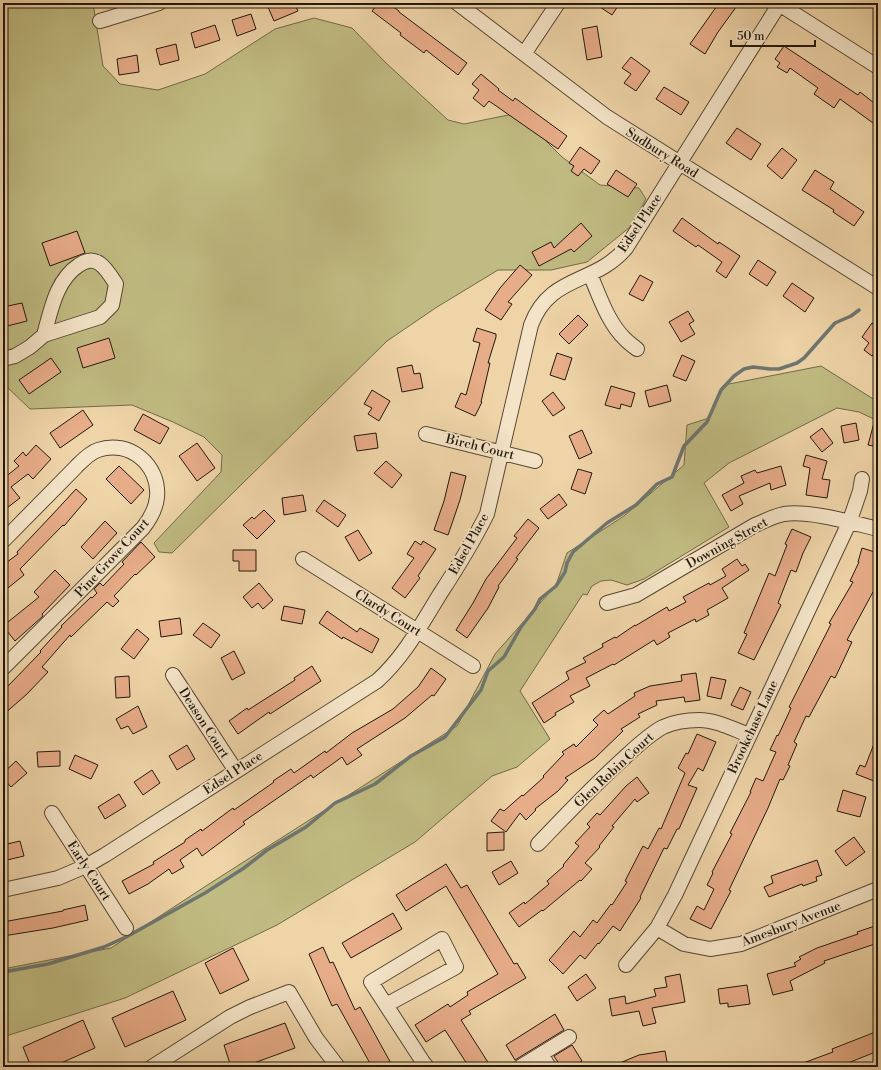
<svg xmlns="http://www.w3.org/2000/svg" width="881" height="1070" font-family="'Libre Bodoni',serif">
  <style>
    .green { fill: #c0bb82; stroke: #716a48 }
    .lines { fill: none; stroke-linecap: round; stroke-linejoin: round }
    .stream { stroke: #6e7671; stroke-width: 3.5 }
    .building { fill: #e7ac88; stroke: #22180d }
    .minor-casing { stroke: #554734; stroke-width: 16 }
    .minor { stroke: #f4e3c6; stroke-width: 14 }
    .labels { text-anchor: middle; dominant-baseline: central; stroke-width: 3.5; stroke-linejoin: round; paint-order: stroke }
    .street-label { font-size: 13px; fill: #22180d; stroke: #f4e3c6 }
  </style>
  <rect width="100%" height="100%" fill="#eed4a7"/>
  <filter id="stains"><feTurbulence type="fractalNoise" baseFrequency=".005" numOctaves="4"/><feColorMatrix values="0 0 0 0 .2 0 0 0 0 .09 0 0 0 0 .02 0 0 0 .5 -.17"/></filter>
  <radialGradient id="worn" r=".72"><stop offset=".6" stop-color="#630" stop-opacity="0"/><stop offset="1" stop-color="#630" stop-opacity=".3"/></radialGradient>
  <path class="green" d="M3,3H93L103,66L120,84L158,90L205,74L275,29L314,18L352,28L386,63L448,120L464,124L518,113L562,157L600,185L639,188L646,199L630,227L587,262L551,270H498L437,307L387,341L172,553L159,552L154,543L221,472L222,455L204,437L173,422L132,405L30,409L6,386L3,385Z
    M821,366L878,402V421L859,412L837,408L729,463L704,483L729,527L644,579L627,585L611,580L601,581L592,586L587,595L583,594L520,691L550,739L517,767L492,776L415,842L277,925L125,998L3,1037V969L111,948L209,884L457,726L495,654L556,585L567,553L624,516L684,465L687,425L709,418L724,385Z"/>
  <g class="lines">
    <path class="stream" d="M3,972L48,964L104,947L128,936L205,893L244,868L267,850L306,827L335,803L375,784L411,756L445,737L481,690L488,671L504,657L521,627L535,609L540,599L556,586L565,572L567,563L573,552L607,523L636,505L657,484L672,477L684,446L707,422L721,390L734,376L744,369L753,367L770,369H779L797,363L804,358L835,323L851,316L859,310"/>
  </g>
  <path class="building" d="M277,3H294L298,11L274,21L268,7Z
    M378,3H388L399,11V12L467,63L458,75L426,50L424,53L400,35L401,33L372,11Z
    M594,3H620L612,15Z
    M719,3H739L718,32L705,54L690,44Z
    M251,14L256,29L237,36L232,20Z
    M215,25L220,40L195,48L191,33Z
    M597,26L602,57L587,60L582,29Z
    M176,44L179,60L160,65L156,49Z
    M784,46L858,95L860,92L878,106V116L873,123L840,99L834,108L814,94L818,88L790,68L787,73L777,67L780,63L775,59Z
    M137,55L139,72L119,75L117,59Z
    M631,57L650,71L636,91L624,83L631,74L622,68Z
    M481,74L499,89L498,90L513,101L515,98L567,136L558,149L489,101L484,107L473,98L479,90L472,84Z
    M664,87L689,102L681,115L656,99Z
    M737,128L761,144L751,160L726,143Z
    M580,147L600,161L591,174L584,169L578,176L571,171L574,166L569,163Z
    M782,148L797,160L782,179L767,166Z
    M616,170L637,184L628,197L607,184Z
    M815,170L834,182L830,189L864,212L854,226L833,212L834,210L802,190Z
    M682,218L718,244L719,242L740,256L726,278L716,271L722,262L698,245L696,247L673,231Z
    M581,223L592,236L574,252L571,249L539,266L532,252L551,242L554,248Z
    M77,231L85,253L50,266L42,243Z
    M758,260L776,272L767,286L749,274Z
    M520,265L532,275L508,302L512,304L501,320L485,310L500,288Z
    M640,275L653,282L643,301L629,294Z
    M792,283L814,298L805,312L783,296Z
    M22,303L27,321L3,327V307Z
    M688,311L694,321L689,324L695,334L681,342L669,322Z
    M578,315L588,325L569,344L559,334Z
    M872,323L878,327V349L872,356L864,350L869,343L862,337Z
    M477,328L496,334V337L488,363H490L481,402H482L475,416L455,407L461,393L466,395L480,343L473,341Z
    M109,338L115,358L83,368L77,348Z
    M557,353L572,358L565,380L550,375Z
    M682,355L695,361L686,381L673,376Z
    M51,358L61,372L29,394L19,380Z
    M412,365L414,374L420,373L423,388L402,392L397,368Z
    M667,385L671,401L649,407L645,391Z
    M611,386L635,393L631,407L621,404L620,409L605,405Z
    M372,390L390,401L379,421L368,414L372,408L364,404Z
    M553,392L565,408L553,416L542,401Z
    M83,410L93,425L60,448L50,433Z
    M143,414L169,428L160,444L134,430Z
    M875,419H878V447L868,445Z
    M856,423L859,440L844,443L841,426Z
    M822,428L833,443L822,452L810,437Z
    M582,430L592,453L579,459L569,436Z
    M376,433L378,448L357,451L354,436Z
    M197,443L215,468L197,481L179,456Z
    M36,445L51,459L33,479L28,474L11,487L20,498L3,511V476L4,478L19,466L14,461L23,452L26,456Z
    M806,455L827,461L822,479L830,480L827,498L806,495L810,468L803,466Z
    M386,461L402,475L392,488L374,473Z
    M119,466L144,490L131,504L106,479Z
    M781,466L786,485L771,490L770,483L739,496L743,504L731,511L722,495L744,483L741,476L755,470L757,473Z
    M578,469L592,473L585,494L571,489Z
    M451,472L466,476L460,500L448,535L434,530L444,501Z
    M76,489L87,499L64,526L63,525L20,569L24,575L3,592V565L18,554L17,552L52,515Z
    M559,494L567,505L548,519L540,509Z
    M303,495L306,511L284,515L282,498Z
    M324,500L346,515L338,527L316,511Z
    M264,510L275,521L257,539L243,525L252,517L254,519Z
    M528,519L539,528L516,558L518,559L498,586L499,587L488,608L467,638L456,630L473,603L486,579L517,538L514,536Z
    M105,521L117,533L93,559L81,547Z
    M792,529L811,537L803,553L796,572L791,570L778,603L781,605L754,660L738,653L747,634L744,633L769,573L775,576L787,545L785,544Z
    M358,530L372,553L359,561L345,537Z
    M415,541L421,545L423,541L436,549L418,576L420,578L405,598L392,588L414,558L407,554Z
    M141,542L155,557L136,575L135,574L114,596L119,601L113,607L107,602L71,637L70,635L42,667L48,672L27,694L3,715V680L8,686L41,652L40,651L62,627L61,626L91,597L92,598L97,593L94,589L100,583L103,586L124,564L122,562Z
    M862,548L878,553V587L875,593L873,592L847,640L852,642L835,678L831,676L809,717L806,716L794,742L797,744L788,765L790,766L783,780L780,779L768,808L729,890L731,891L711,929L690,919L697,906L704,910L714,889L707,885L713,873L712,872L732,834L730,833L751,792H750L756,778L763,781L776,752L770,750L777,735L778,736L791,708L789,707L831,624L829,623L853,582L850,581L859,562H858Z
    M233,550H256V571H239V561H233Z
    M737,559L742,566L745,564L749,570L722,588L728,598L707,610L709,615L696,622L695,619L668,633L670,637L657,645L654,640L614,665L613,664L586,678L590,686L570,696L574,702L555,713L556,715L544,723L532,703L569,679L566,672L586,662L583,658L603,647L602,644L615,637L616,638L635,625V626L667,607L669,611L686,602L683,597L709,583L710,585L726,576L722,569Z
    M55,570L70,585L42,614L43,616L15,641L3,626L39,597L34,592Z
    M259,583L273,600L263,609L258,603L252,608L243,597Z
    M284,606L305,610L302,624L281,620Z
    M327,611L357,632L360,628L379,639L372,653L343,637L342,639L319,623Z
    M180,618L182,634L161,637L159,621Z
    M203,623L220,635L211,648L193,635Z
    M137,629L149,639L134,659L121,649Z
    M234,651L245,673L232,680L221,658Z
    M312,666L321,681L270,714L269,712L238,734L229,721L247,708L248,710L295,680L294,678Z
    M431,668L446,679L434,696L432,695L405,718L357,749L362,755L347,765L342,757L313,778L311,775L243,822L245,824L202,856L197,848L180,860L184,867L172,874L169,869L148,884L129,894L122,881L154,864L153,862L185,842V840L201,829L202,831L233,808L234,810L274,782L273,781L291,769L294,773L325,751L326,753L352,733L393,709L418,687Z
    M696,673L700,700L685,702L684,697L656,701L657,705L638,714L640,717L621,729L623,731L595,758L565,778L568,780L558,791L535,809L536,810L526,820L520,813L506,832L491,821L500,809L504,811L522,795L523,796L544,777L543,776L564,754L562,752L574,744L576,747L598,725L593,720L604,710L608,714L635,696L634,693L650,686L682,681L681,675Z
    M129,676L130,697L116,698L115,677Z
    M711,677L726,680L721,699L707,696Z
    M740,687L751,692L743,710L731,705Z
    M138,706L147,727L133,734L128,726L121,729L116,719Z
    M697,734L716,742L703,771L698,768L688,785L697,788L679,829H677L667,849L664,848L640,897L641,898L620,931L613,926L599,944L598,943L585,959L580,955L563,974L549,960L574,931L580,937L593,920L597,923L611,904L612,905L627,882L625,881L643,846L648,849L659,828L661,829L685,773L678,768L686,753L688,754Z
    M877,736L878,772L874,781L856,774L860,765L865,767Z
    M187,745L195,759L177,770L169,756Z
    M60,751V766L38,767L37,752Z
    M75,755L98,765L91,779L69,769Z
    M16,761L27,773L11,787L3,778V773Z
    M152,770L160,783L143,795L134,782Z
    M637,777L649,793L637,802L635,799L612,826L614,827L599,846L600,847L585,863L592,869L581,881L580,880L543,911L542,910L519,927L509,913L524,902L525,904L549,884L547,881L564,866L563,865L579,846L575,843L590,827L587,824L597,813L600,815L626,786Z
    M843,790L866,797L860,817L837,811Z
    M119,794L126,806L105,819L98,807Z
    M504,832V850L487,851V833Z
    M854,837L865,852L846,866L835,851Z
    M20,841L24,856L3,861V845Z
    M817,860L822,875L816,877L817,881L803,886L802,884L769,897L764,887L773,883L771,876Z
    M511,861L518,873L499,885L492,872Z
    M446,864L461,888L467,885L514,964L517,963L526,978L469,1011L471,1014L461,1020L491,1067H469L445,1030L426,1042L415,1025L448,1004L450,1007L468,995L467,992L498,974L446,886L406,911L396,895Z
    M85,905L88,920L53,928L3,936V922L63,911V910Z
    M393,913L402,929L351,958L342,943Z
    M878,925V943L824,961L825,963L790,981L793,990L773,995L767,974L796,966L794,963L801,959L799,957L817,948L858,934L857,932Z
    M323,947L330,963L333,962L355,1010L360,1007L393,1067H372L337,1004L332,1006L309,954Z
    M233,948L249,980L220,994L205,963Z
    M586,974L596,988L577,1001L568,987Z
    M680,974L685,1002L652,1008L656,1023L643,1026L639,1011L612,1016L609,999L625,996L626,1004L656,996L654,989L667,987L665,977Z
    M747,985L750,1004L728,1007V1003L720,1004L718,989Z
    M173,991L186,1020L125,1047L112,1018Z
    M555,1014L564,1030L515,1060L506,1045Z
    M83,1020L95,1048L52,1067H31L23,1047Z
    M285,1023L295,1048L243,1067H231L224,1045Z
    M878,1031V1051L838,1067H795V1066L833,1052L832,1049Z
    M572,1045L582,1061L572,1067H561L554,1056Z
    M665,1051L668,1067H610L639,1055Z"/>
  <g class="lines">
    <defs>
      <path id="minor" d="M457,3L607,117L878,288
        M779,4L878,67
        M100,21L159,3
        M524,54L558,3
        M590,274C599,295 608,323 625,339C629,343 633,346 637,349
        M3,359L15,356L30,347L44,335L100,317L112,305L116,284C107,270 97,252 79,265C56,280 51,310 44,335
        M426,434L535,461
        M3,541L76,467C82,461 89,453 98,450C129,439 160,465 157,497C156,509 150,519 143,528L3,668
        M303,559L473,666
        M607,603L636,595L755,525C765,521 774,516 784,514C809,510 853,523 878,529
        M173,675L236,771
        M52,813L126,928
        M538,844C566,815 593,786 623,759C635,748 648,735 663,727C674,722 687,720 699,720C716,720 733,729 749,735
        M3,890L58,878L86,866L105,855L377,681C404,657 421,625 440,594C457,568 473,542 487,514L531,325C550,274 595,285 626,248L780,3
        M657,928L684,944L710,949L741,944L878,889
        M626,965L657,928L675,895L849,523L860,491L862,479
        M386,1005L456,967L442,939L371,982L423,1062L427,1067
        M541,1054L549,1067
        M152,1067L230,1017L250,1007L289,992L316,1038L338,1067
        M520,1067L569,1037"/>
    </defs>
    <use href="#minor" class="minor-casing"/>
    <use href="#minor" class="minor"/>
  </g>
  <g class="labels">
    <g class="street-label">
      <text transform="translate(662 153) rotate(32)">Sudbury Road</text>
      <text transform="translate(640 223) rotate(-56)">Edsel Place</text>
      <text transform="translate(480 447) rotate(14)">Birch Court</text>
      <text transform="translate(727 543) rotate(-29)">Downing Street</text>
      <text transform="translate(469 544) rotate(-61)">Edsel Place</text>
      <text transform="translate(112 558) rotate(-47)">Pine Grove Court</text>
      <text transform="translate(388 613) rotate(32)">Clardy Court</text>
      <text transform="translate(204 723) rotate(57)">Deason Court</text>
      <text transform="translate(753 727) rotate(-65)">Brookchase Lane</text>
      <text transform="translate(614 770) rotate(-43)">Glen Robin Court</text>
      <text transform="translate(233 773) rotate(-33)">Edsel Place</text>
      <text transform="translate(89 871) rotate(57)">Early Court</text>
      <text transform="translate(791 924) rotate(-21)">Amesbury Avenue</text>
    </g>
  </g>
  <rect width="881" height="1070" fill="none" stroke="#eed4a7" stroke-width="16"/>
  <rect x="4" y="4" width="873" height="1062" fill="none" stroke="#22180d" stroke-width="2"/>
  <rect x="8" y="8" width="865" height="1054" fill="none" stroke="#22180d"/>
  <path d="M731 40v6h84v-6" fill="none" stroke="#22180d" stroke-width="2"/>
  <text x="737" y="40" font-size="12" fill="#22180d" stroke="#f4e3c6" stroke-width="3" paint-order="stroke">50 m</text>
  <rect width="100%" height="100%" filter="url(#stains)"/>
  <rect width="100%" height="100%" fill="url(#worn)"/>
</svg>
